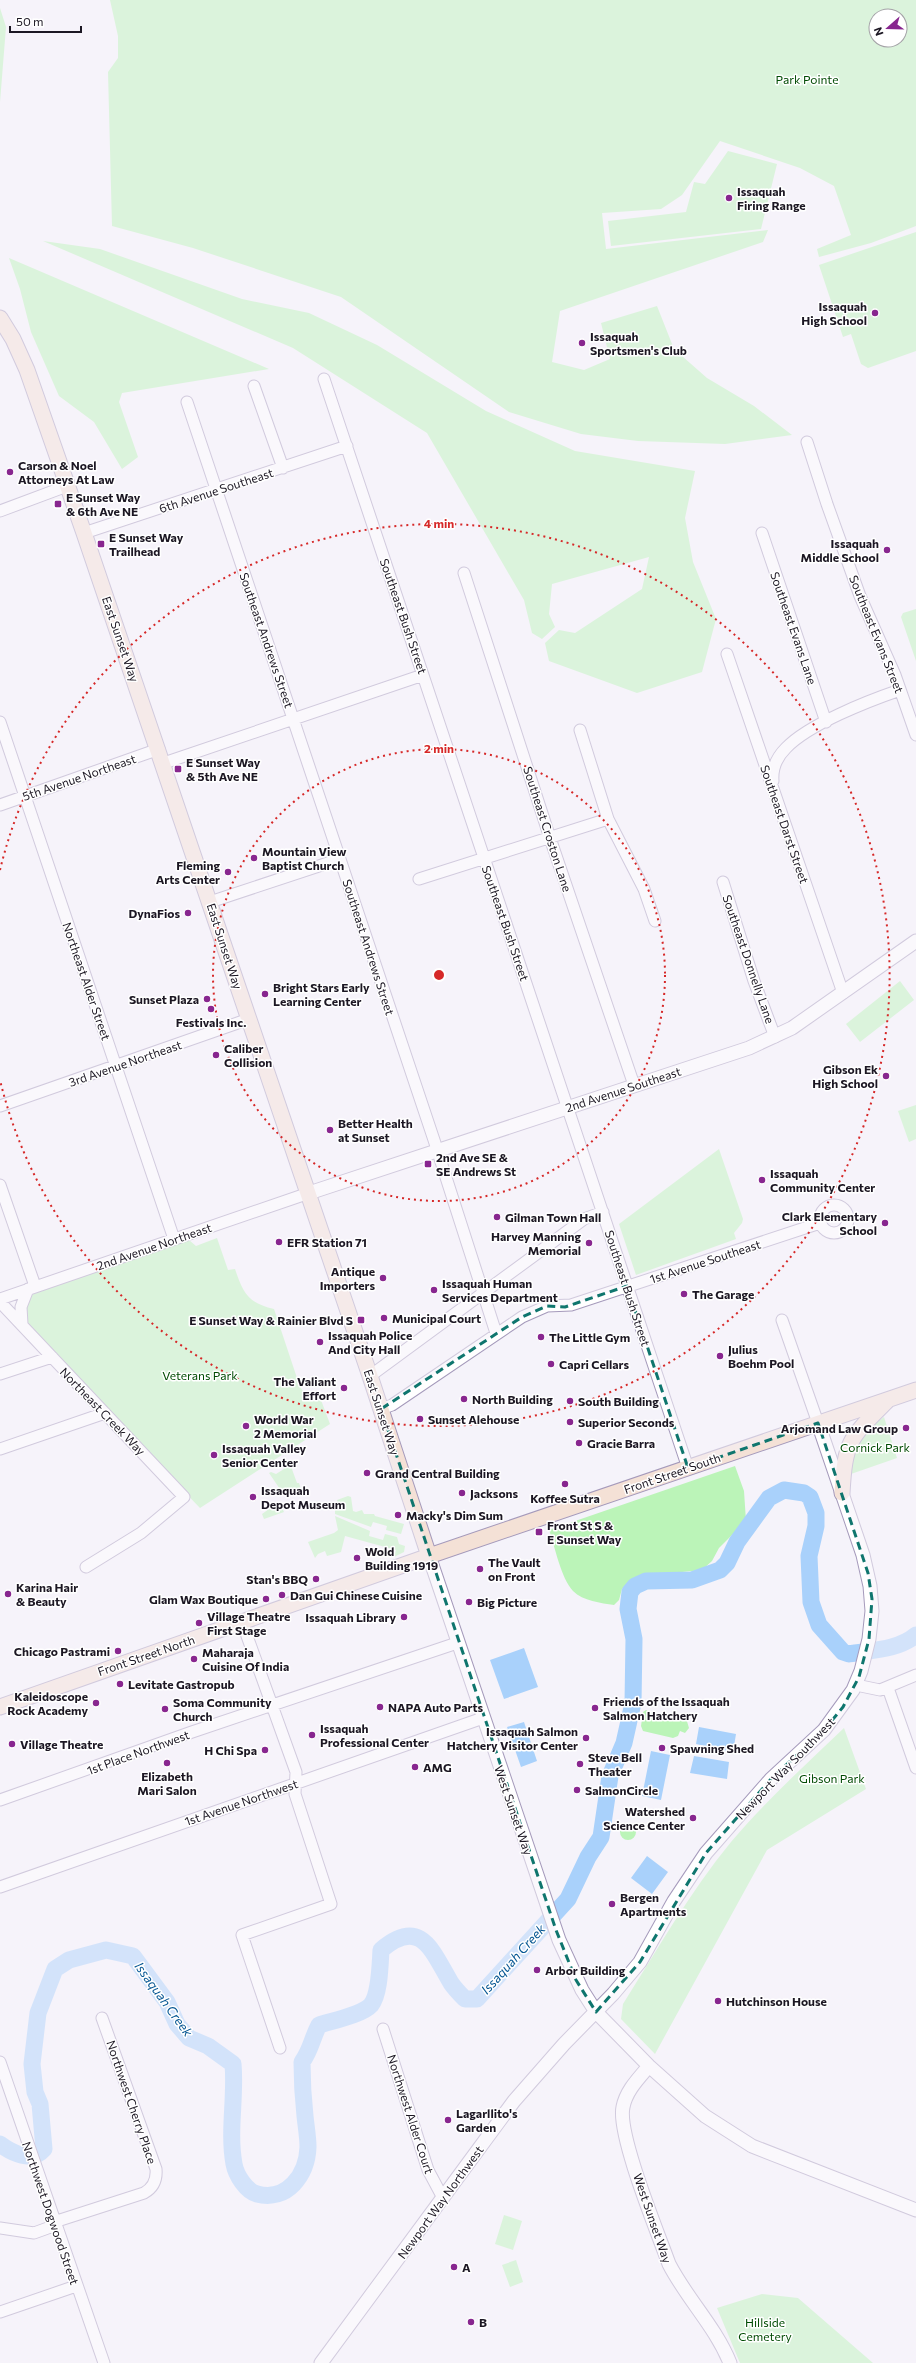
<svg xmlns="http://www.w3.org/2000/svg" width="916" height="2363" font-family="Commissioner,sans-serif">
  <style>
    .green { fill: #bbf4b8; fill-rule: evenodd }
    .water { fill: #a9d1fb }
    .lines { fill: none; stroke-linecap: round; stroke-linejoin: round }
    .river { stroke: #a9d1fb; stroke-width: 17 }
    .minor-casing { stroke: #a59abb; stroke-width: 13 }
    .tertiary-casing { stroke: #a59abb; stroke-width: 15 }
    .secondary-casing { stroke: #a59abb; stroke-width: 17 }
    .minor { stroke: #fff; stroke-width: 11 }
    .tertiary { stroke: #fff; stroke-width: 13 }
    .secondary { stroke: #f4e1d6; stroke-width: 15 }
    .marked { fill: none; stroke: #0f766e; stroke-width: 3; stroke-dasharray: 8 5; stroke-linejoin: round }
    .ring { fill: none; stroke: #d62828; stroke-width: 2; stroke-dasharray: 2 4 }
    .poi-dot { fill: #88268f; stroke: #fff; stroke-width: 1.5 }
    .labels { text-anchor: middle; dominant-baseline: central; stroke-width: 3; stroke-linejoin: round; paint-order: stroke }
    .park-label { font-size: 12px; fill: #004b03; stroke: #fff }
    .poi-label { font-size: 12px; font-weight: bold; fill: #1c1723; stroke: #fff; text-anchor: start }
    .street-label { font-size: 12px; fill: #1c1723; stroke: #fff }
    .water-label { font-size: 13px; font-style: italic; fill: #065793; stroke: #fff }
    .centre { fill: #d62828; stroke: #fff; stroke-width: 2 }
    .ring-label { font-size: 12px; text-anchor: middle; font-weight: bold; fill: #d62828; stroke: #fff; stroke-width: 3; stroke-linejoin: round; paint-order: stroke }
  </style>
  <rect width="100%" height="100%" fill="#f5f3fa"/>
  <path class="green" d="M110,0H916V226L871,243L819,257L817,249L851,235L834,186L800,168L720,141L682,195L661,209L602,213L606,249L768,230L763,242L560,311L552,362L584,370L610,359L601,323L657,306L674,349L707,378L754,406L792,435L725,444L638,441L581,434L509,412L341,297L193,248L112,226L108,72L118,58V36ZM876,16H900V40H876Z
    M0,8L6,27L0,102Z
    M728,151L777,164L761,229L611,246L608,221L686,212L694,182L705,184Z
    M916,232V351L868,368L861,364L851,334L843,337L819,265Z
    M43,241L100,249L242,299L309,313L377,345L486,411L575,451L695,471L685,518L693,562L716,619L702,672L637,693L549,661L545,643L559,630L575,633L642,589L649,557L552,584L549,614L555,627L542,639L532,633L524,600L427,433L293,348Z
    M9,258L269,369L122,393L119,402L138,457L122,469L94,422L59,396L31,332L20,289Z
    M916,609V661L901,617L903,613Z
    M900,981L914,1000L860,1042L846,1024Z
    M916,1105V1139L909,1142L898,1111Z
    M719,1149L743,1219L742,1223L734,1233L736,1239L636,1275L619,1224Z
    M217,1238L228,1270L235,1269C243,1293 248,1303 274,1309L300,1387L303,1391L318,1392L330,1424L200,1508L64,1367L27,1323L24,1304L33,1293L189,1240L196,1246Z
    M884,1417L897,1458L851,1474C852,1449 863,1432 884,1417Z
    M289,1461L297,1483H299L301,1489L284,1495L269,1473L271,1472L276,1474L284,1469L282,1465Z
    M735,1466L744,1491L746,1521L719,1548L712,1561L702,1570L643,1576L630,1581L622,1589L619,1600L614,1605C601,1603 583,1601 573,1591C561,1578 555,1547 549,1530Z
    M348,1496L351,1497L353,1511L356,1512L362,1510L364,1514H374L375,1516L404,1524L401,1534L386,1530L387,1526L373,1522L371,1527L335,1514V1510L340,1508L337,1500Z
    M279,1502L284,1512L264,1519L262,1514Z
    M335,1516L370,1531L369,1536L383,1540L385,1534L397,1537L399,1544L405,1546L404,1552L394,1557L396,1550L345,1536L341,1552L327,1556L325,1551L318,1554L315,1558L308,1542L334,1533L338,1530Z
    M646,1710L652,1713H669L686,1718L689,1728L685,1733L680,1731L678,1736L673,1738L643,1731L641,1726L643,1712Z
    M844,1728L866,1789L767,1850L655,2054L621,2019L623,2004C657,1950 690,1892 731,1842C766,1801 805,1765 844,1728Z
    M620 1832a8 8 0 1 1 16 0a8 8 0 1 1-16 0Z
    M504,2215L522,2221L513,2250L495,2244Z
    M516,2260L523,2282L510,2287L502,2265Z
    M762,2294L798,2298L873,2363H740L717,2308Z"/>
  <path class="water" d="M524,1648L538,1687L504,1699L490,1660Z
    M524,1722L537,1761L521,1767L507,1727Z
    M699,1727L736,1734L733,1752L696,1744Z
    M651,1751L670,1755L661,1800L642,1796Z
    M694,1756L729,1762L727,1779L690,1773Z
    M647,1856L668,1872L652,1894L631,1878Z"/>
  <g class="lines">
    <path class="river" d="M0,2144C12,2153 32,2163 44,2149L40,2104L35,2092L32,2064L38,2013L55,1969L69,1960L106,1950L133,1956L167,2002L177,2024L189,2038L208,2046L233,2064C236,2097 228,2131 234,2164C236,2175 246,2191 257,2194C287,2202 307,2175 308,2147C308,2137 306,2126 305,2116C303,2098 302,2080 302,2062C311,2050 312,2038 319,2025C331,2021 362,2015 371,2005C380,1994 380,1964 381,1950C421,1916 432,1951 451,1983C455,1989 460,1994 465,1999H477L568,1899L588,1857L601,1837L610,1776L624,1743L633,1703L634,1639L628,1609L630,1592L635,1586L646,1581L692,1580L720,1570L727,1563L737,1542L769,1498L784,1490L804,1493L810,1497L816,1513V1526L809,1556L811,1602L819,1625L843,1652L849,1654C872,1650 898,1650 916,1635"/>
    <defs>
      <path id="minor" d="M324,379L688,1468
        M254,386L283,468
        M187,402L434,1140L496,1333
        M807,442L827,504L860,596L895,675L916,735
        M0,511L67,486
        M84,533L347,446
        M762,533L826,722
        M464,573L550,838L634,1085
        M727,654L843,993
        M0,722L174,1239
        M580,730L608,819L644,889L655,921
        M164,763L423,675
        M773,781C772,769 777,757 786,748C809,724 868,701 900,690
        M0,805L159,749
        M419,879L608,819
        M723,882L754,981L775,1037
        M210,902L340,859
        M0,1106L249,1019
        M0,1185L35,1286
        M820 1219a14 14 0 1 1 28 0a14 14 0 1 1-28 0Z
        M0,1299L309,1193
        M0,1302L184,1497L141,1533L86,1567
        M782,1320L818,1423
        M22,1324L21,1307L28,1289
        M0,1374L52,1357
        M370,1376L584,1219L603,1212
        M381,1409L392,1405L522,1317L547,1306L571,1305L820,1223
        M0,1449L105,1413
        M242,1622L296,1772L295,1794L331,1904L242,1935L280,2048
        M856,1685L880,1690L916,1675
        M888,1688L916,1768
        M0,1800L192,1732L457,1643
        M0,1887L483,1718
        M383,2029L428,2170L443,2198
        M0,2062L104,2363
        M54,2222L144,2193C153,2188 157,2180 156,2169L102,2018
        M0,2228L34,2233L56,2225
        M0,2312L76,2286"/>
      <path id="tertiary" d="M309,1193L749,1048L792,1028L916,941
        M429,1556L559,1940L582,1990L596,2012L649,2066L705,2116L752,2146L916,2210
        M649,2066C638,2079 626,2091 623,2107C617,2134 658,2233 669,2264C687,2299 715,2326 730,2363
        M321,2363L514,2101L564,2044L613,1994L640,1962L674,1901L706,1853L771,1779L824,1730L853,1690L861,1671L869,1639L872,1611L870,1586L863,1555L818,1423"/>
      <path id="secondary" d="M0,318L13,339L27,370L84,533L370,1376L429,1556
        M842,1493C845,1440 850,1438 887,1401
        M0,1707L429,1556L916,1390"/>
    </defs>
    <use href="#minor" class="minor-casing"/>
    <use href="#tertiary" class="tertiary-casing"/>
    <use href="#secondary" class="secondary-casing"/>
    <use href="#minor" class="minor"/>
    <use href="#tertiary" class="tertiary"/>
    <use href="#secondary" class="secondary"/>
  </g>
  <path d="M0 0H916V2363H0ZM627,1286L688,1468L818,1423L868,1573L872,1599L869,1639L859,1677L843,1707L824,1730L771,1779L706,1853L640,1962L596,2012L576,1980L556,1930L381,1409L522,1317L547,1306L565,1307Z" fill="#f5f3fa" fill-opacity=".55" fill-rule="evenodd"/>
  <path class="marked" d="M627,1286L688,1468L818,1423L868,1573L872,1599L869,1639L859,1677L843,1707L824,1730L771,1779L706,1853L640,1962L596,2012L576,1980L556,1930L381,1409L522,1317L547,1306L565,1307Z"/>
  <g class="ring">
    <circle cx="439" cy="975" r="226"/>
    <path d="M0 870A451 451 0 1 1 0 1080"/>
  </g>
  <g class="poi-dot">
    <circle cx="729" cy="198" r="4"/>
    <circle cx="875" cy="313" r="4"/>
    <circle cx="582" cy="343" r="4"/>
    <circle cx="10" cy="472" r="4"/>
    <rect x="54" y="500" width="8" height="8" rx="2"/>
    <rect x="97" y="540" width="8" height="8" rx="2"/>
    <circle cx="887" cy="550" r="4"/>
    <rect x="174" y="765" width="8" height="8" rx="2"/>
    <circle cx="254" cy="858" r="4"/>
    <circle cx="228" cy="872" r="4"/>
    <circle cx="188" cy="913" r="4"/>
    <circle cx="265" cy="994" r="4"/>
    <circle cx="207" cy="999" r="4"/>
    <circle cx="211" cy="1009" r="4"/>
    <circle cx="216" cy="1055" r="4"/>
    <circle cx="886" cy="1076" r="4"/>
    <circle cx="330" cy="1130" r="4"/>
    <rect x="424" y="1160" width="8" height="8" rx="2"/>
    <circle cx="762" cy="1180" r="4"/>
    <circle cx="497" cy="1217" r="4"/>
    <circle cx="885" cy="1223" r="4"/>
    <circle cx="279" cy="1242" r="4"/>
    <circle cx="589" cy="1243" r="4"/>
    <circle cx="383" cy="1278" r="4"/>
    <circle cx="434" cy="1290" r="4"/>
    <circle cx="684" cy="1294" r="4"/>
    <circle cx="384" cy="1318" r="4"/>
    <rect x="357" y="1316" width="8" height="8" rx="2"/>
    <circle cx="541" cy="1337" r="4"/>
    <circle cx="320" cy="1342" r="4"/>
    <circle cx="720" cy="1356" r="4"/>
    <circle cx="551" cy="1364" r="4"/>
    <circle cx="344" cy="1388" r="4"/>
    <circle cx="464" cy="1399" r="4"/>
    <circle cx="570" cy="1401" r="4"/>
    <circle cx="420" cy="1419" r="4"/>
    <circle cx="570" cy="1422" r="4"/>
    <circle cx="246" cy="1426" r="4"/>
    <circle cx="906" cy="1428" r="4"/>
    <circle cx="579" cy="1443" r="4"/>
    <circle cx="214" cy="1455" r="4"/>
    <circle cx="367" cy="1473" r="4"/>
    <circle cx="565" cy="1484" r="4"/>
    <circle cx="462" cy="1493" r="4"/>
    <circle cx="253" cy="1497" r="4"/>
    <circle cx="398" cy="1515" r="4"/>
    <rect x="535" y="1528" width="8" height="8" rx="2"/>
    <circle cx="357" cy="1558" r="4"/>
    <circle cx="480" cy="1569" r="4"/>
    <circle cx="316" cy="1579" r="4"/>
    <circle cx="8" cy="1594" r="4"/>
    <circle cx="282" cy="1595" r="4"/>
    <circle cx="266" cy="1599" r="4"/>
    <circle cx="469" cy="1602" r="4"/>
    <circle cx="404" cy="1617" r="4"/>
    <circle cx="199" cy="1623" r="4"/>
    <circle cx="118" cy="1651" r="4"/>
    <circle cx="194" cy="1659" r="4"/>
    <circle cx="120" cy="1684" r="4"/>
    <circle cx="96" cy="1703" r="4"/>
    <circle cx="380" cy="1707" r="4"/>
    <circle cx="595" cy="1708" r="4"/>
    <circle cx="165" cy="1709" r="4"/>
    <circle cx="312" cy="1735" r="4"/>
    <circle cx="586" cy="1738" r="4"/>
    <circle cx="12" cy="1744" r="4"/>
    <circle cx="662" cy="1748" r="4"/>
    <circle cx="265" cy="1750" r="4"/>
    <circle cx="167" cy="1763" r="4"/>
    <circle cx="580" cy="1764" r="4"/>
    <circle cx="415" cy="1767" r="4"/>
    <circle cx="577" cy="1790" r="4"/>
    <circle cx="693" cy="1818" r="4"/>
    <circle cx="612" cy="1904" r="4"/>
    <circle cx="537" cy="1970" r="4"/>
    <circle cx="718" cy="2001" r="4"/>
    <circle cx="448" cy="2120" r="4"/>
    <circle cx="454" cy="2267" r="4"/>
    <circle cx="471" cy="2322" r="4"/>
  </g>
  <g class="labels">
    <g class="park-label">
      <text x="807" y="79">Park Pointe</text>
      <text x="200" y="1375">Veterans Park</text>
      <text x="875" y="1447">Cornick Park</text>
      <text x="832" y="1778">Gibson Park</text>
      <text x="765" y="2322">Hillside<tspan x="765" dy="14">Cemetery</tspan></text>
    </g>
    <g class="poi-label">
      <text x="737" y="191">Issaquah<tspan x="737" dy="14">Firing Range</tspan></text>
      <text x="867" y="306" text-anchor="end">Issaquah<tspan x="867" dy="14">High School</tspan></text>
      <text x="590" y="336">Issaquah<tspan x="590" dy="14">Sportsmen's Club</tspan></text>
      <text x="18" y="465">Carson &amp; Noel<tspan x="18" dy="14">Attorneys At Law</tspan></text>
      <text x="66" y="497">E Sunset Way<tspan x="66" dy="14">&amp; 6th Ave NE</tspan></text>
      <text x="109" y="537">E Sunset Way<tspan x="109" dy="14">Trailhead</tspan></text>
      <text x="879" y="543" text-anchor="end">Issaquah<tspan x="879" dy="14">Middle School</tspan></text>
      <text x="186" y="762">E Sunset Way<tspan x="186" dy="14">&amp; 5th Ave NE</tspan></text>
      <text x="262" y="851">Mountain View<tspan x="262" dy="14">Baptist Church</tspan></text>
      <text x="220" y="865" text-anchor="end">Fleming<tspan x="220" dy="14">Arts Center</tspan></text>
      <text x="180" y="913" text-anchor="end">DynaFios</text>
      <text x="273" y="987">Bright Stars Early<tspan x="273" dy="14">Learning Center</tspan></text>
      <text x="199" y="999" text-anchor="end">Sunset Plaza</text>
      <text x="211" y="1022" text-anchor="middle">Festivals Inc.</text>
      <text x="224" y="1048">Caliber<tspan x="224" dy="14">Collision</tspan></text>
      <text x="878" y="1069" text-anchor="end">Gibson Ek<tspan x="878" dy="14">High School</tspan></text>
      <text x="338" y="1123">Better Health<tspan x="338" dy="14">at Sunset</tspan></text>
      <text x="436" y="1157">2nd Ave SE &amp;<tspan x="436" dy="14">SE Andrews St</tspan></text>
      <text x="770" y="1173">Issaquah<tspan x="770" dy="14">Community Center</tspan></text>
      <text x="877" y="1216" text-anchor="end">Clark Elementary<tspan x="877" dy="14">School</tspan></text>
      <text x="505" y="1217">Gilman Town Hall</text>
      <text x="581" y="1236" text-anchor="end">Harvey Manning<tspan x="581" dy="14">Memorial</tspan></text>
      <text x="287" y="1242">EFR Station 71</text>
      <text x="375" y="1271" text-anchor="end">Antique<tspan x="375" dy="14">Importers</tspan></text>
      <text x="442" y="1283">Issaquah Human<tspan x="442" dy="14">Services Department</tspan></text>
      <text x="692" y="1294">The Garage</text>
      <text x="392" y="1318">Municipal Court</text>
      <text x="353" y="1320" text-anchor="end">E Sunset Way &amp; Rainier Blvd S</text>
      <text x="328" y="1335">Issaquah Police<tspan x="328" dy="14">And City Hall</tspan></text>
      <text x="549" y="1337">The Little Gym</text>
      <text x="728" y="1349">Julius<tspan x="728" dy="14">Boehm Pool</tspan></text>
      <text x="559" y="1364">Capri Cellars</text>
      <text x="336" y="1381" text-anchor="end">The Valiant<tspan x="336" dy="14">Effort</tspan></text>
      <text x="472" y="1399">North Building</text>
      <text x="578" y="1401">South Building</text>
      <text x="254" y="1419">World War<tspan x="254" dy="14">2 Memorial</tspan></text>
      <text x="428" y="1419">Sunset Alehouse</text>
      <text x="578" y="1422">Superior Seconds</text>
      <text x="898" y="1428" text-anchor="end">Arjomand Law Group</text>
      <text x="587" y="1443">Gracie Barra</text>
      <text x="222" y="1448">Issaquah Valley<tspan x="222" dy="14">Senior Center</tspan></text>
      <text x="375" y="1473">Grand Central Building</text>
      <text x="261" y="1490">Issaquah<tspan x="261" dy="14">Depot Museum</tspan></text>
      <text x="470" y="1493">Jacksons</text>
      <text x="565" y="1498" text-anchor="middle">Koffee Sutra</text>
      <text x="406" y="1515">Macky's Dim Sum</text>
      <text x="547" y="1525">Front St S &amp;<tspan x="547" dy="14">E Sunset Way</tspan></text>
      <text x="365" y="1551">Wold<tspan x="365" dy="14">Building 1919</tspan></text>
      <text x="488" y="1562">The Vault<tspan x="488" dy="14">on Front</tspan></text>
      <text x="308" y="1579" text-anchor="end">Stan's BBQ</text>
      <text x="16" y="1587">Karina Hair<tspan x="16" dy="14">&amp; Beauty</tspan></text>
      <text x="290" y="1595">Dan Gui Chinese Cuisine</text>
      <text x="258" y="1599" text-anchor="end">Glam Wax Boutique</text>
      <text x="477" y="1602">Big Picture</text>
      <text x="207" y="1616">Village Theatre<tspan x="207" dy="14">First Stage</tspan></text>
      <text x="396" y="1617" text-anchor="end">Issaquah Library</text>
      <text x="110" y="1651" text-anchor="end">Chicago Pastrami</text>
      <text x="202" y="1652">Maharaja<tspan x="202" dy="14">Cuisine Of India</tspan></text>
      <text x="128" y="1684">Levitate Gastropub</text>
      <text x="88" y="1696" text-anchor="end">Kaleidoscope<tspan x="88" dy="14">Rock Academy</tspan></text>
      <text x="603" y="1701">Friends of the Issaquah<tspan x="603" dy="14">Salmon Hatchery</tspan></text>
      <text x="173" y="1702">Soma Community<tspan x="173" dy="14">Church</tspan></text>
      <text x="388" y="1707">NAPA Auto Parts</text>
      <text x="320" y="1728">Issaquah<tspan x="320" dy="14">Professional Center</tspan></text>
      <text x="578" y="1731" text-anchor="end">Issaquah Salmon<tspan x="578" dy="14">Hatchery Visitor Center</tspan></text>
      <text x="20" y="1744">Village Theatre</text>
      <text x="670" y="1748">Spawning Shed</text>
      <text x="257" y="1750" text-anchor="end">H Chi Spa</text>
      <text x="588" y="1757">Steve Bell<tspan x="588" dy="14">Theater</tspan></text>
      <text x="423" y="1767">AMG</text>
      <text x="167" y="1776" text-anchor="middle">Elizabeth<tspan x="167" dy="14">Mari Salon</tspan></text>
      <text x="585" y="1790">SalmonCircle</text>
      <text x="685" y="1811" text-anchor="end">Watershed<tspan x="685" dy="14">Science Center</tspan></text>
      <text x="620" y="1897">Bergen<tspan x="620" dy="14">Apartments</tspan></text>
      <text x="545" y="1970">Arbor Building</text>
      <text x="726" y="2001">Hutchinson House</text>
      <text x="456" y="2113">Lagarllito's<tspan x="456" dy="14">Garden</tspan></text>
      <text x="462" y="2267">A</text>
      <text x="479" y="2322">B</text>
    </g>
    <g class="street-label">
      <text transform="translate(216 490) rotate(-18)">6th Avenue Southeast</text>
      <text transform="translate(404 616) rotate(71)">Southeast Bush Street</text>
      <text transform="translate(794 628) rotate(71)">Southeast Evans Lane</text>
      <text transform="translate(877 634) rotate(68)">Southeast Evans Street</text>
      <text transform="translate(121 639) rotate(71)">East Sunset Way</text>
      <text transform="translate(267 640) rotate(71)">Southeast Andrews Street</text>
      <text transform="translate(79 777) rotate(-19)">5th Avenue Northeast</text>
      <text transform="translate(785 824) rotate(71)">Southeast Darst Street</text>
      <text transform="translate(548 829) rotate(72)">Southeast Croston Lane</text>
      <text transform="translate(506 923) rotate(71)">Southeast Bush Street</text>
      <text transform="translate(225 946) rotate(72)">East Sunset Way</text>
      <text transform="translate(369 947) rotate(72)">Southeast Andrews Street</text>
      <text transform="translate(749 959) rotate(71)">Southeast Donnelly Lane</text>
      <text transform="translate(87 981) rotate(71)">Northeast Alder Street</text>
      <text transform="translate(125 1063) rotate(-19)">3rd Avenue Northeast</text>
      <text transform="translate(623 1089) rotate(-18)">2nd Avenue Southeast</text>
      <text transform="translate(154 1246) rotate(-19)">2nd Avenue Northeast</text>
      <text transform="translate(705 1261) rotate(-18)">1st Avenue Southeast</text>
      <text transform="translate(628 1288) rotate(72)">Southeast Bush Street</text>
      <text transform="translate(103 1411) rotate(46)">Northeast Creek Way</text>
      <text transform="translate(382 1412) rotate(72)">East Sunset Way</text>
      <text transform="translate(672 1473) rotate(-19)">Front Street South</text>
      <text transform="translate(146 1655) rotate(-19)">Front Street North</text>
      <text transform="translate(138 1752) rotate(-20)">1st Place Northwest</text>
      <text transform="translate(785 1768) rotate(-46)">Newport Way Southwest</text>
      <text transform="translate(241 1802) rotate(-19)">1st Avenue Northwest</text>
      <text transform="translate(514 1810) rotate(71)">West Sunset Way</text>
      <text transform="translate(132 2102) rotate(71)">Northwest Cherry Place</text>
      <text transform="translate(411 2114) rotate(72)">Northwest Alder Court</text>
      <text transform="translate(440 2202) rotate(-54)">Newport Way Northwest</text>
      <text transform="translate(51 2213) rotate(71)">Northwest Dogwood Street</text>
      <text transform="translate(653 2218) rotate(71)">West Sunset Way</text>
    </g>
    <g class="water-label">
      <text transform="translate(513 1959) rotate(-48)">Issaquah Creek</text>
      <text transform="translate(164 1999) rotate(54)">Issaquah Creek</text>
    </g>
  </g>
  <circle cx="439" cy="975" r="6" class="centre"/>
  <g class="ring-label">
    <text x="439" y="528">4 min</text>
    <text x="439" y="753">2 min</text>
  </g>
  <g transform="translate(888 28) rotate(250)"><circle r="19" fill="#ffffff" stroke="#a4a2a7"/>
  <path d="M0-3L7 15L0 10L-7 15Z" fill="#88268f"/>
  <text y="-6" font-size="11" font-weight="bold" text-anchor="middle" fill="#1c1723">N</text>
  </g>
  <path d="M10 26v6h71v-6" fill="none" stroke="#1c1723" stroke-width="2"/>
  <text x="16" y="26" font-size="12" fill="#1c1723" stroke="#ffffff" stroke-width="3" paint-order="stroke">50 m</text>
</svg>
